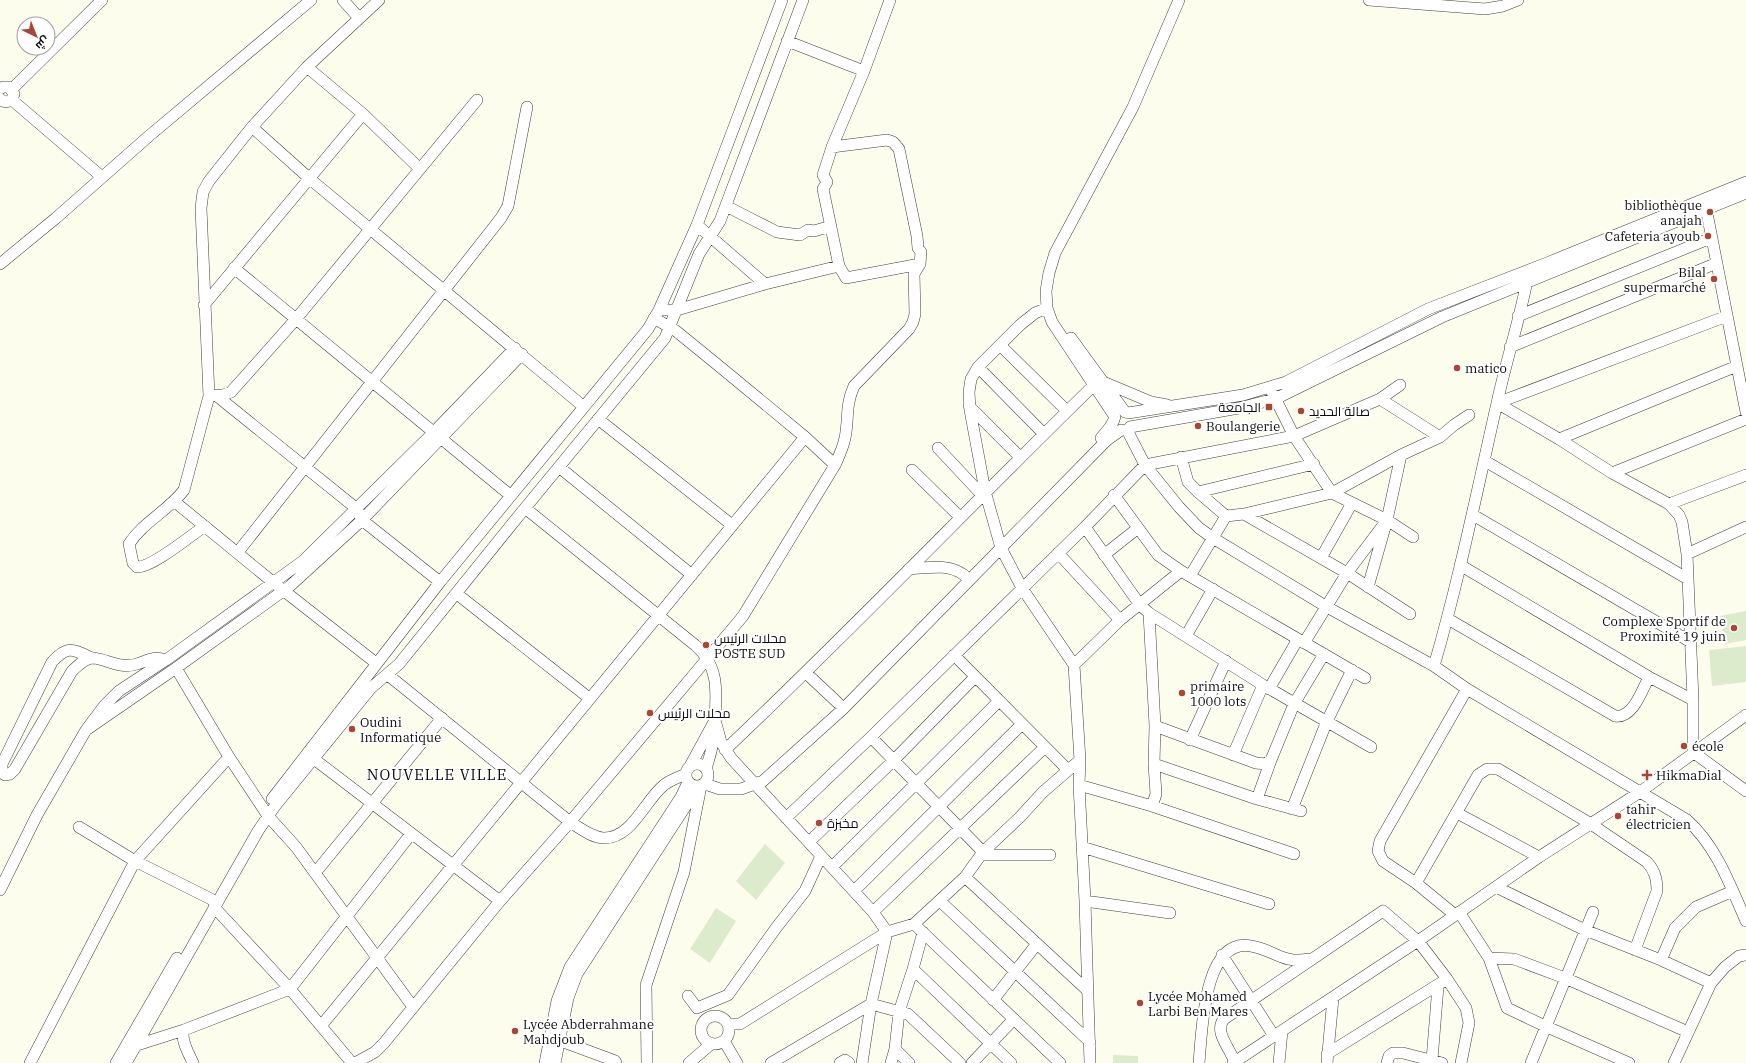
<svg xmlns="http://www.w3.org/2000/svg" width="1746" height="1063" font-family="'IBM Plex Serif',Cairo,serif">
  <style>
    .pitch { fill: #dbebcc }
    .lines { fill: none; stroke-linecap: round; stroke-linejoin: round }
    .minor-casing { stroke: #3f3f3f; stroke-width: 12 }
    .minor { stroke: #fff; stroke-width: 11 }
    .poi-dot { fill: #aa4636; stroke: #fff; stroke-width: 1.5 }
    .labels { text-anchor: middle; dominant-baseline: central; stroke-width: 4; stroke-linejoin: round; paint-order: stroke }
    .poi-label { font-size: 13px; fill: #0c0c0c; stroke: #fff; text-anchor: start }
    .quarter-label { font-size: 15px; letter-spacing: 1px; fill: #0c0c0c; stroke: #fff }
  </style>
  <rect width="100%" height="100%" fill="#fdfdee"/>
  <path class="pitch" d="M1746,611V640L1725,644L1720,616Z
    M1746,646V682L1712,686L1709,650Z
    M765,844L785,863L756,900L736,881Z
    M716,908L736,921L710,963L690,949Z
    M1113,1055L1138,1056V1063H1113Z"/>
  <g class="lines">
    <defs>
      <path id="minor" d="M343,0L359,18
        M1369,0L1485,9L1503,6L1518,0
        M787,41L864,71
        M307,67L363,114L419,168
        M0,89L3,87H9L14,94C12,102 6,104 0,99
        M12,89L102,0
        M12,100L102,177
        M252,127L310,179L584,407
        M1705,203L1746,412
        M726,206L777,232L800,235L808,230L814,231L831,226
        M697,225L765,284
        M0,264L56,218L149,136L311,0
        M839,266L823,189L827,182L823,175L832,147L864,71L890,0
        M234,268L510,495
        M204,305L363,114
        M1047,308L1035,313L1020,325L978,367L971,379L969,392L970,410L985,491L1001,548L1022,588L1074,665L1080,760L1079,785L1085,901L1090,1063
        M659,310H677L765,284L839,266L846,278L920,264
        M1518,316L1711,238
        M654,318L676,331L719,366L805,437L835,465
        M1071,338L1125,412
        M1000,345L1067,411
        M1510,347L1717,263
        M515,348L433,433L303,561L166,660L119,691L104,706L86,730L176,668L290,586L362,520L522,354
        M978,367L1044,434
        M1272,392L1294,436L1332,493L1387,520L1413,537
        M209,396L223,395L231,392L296,319L477,100
        M217,396L357,509L362,520L440,582
        M1380,399L1440,437L1454,425L1469,415
        M1497,403L1559,439L1612,473L1669,504L1679,515L1682,522L1687,554L1693,700V752L1746,791
        M1497,403L1727,316
        M969,406L1020,457
        M1128,413L1243,395L1286,382L1428,309L1547,263L1746,182
        M1115,417L1052,322L1047,308L1046,291L1049,273L1055,253L1133,107L1179,0
        M598,419L732,525
        M1130,427L1239,408L1275,399L1442,317L1746,193
        M1127,430L1145,465L1179,507L1199,528L1213,538L1327,607L1434,666L1467,689L1687,820C1717,847 1730,885 1746,921
        M1101,438L1110,427L1114,420
        M1559,439L1737,366
        M938,448L982,495
        M1181,457L1188,482L1198,492L1226,516L1244,514L1332,493L1401,455L1440,437
        M1485,461L1688,579
        M559,467L692,575
        M912,470L960,517
        M1612,473L1746,419
        M1198,492L1314,464
        M1114,495L1158,555L1181,571L1365,678
        M175,502L274,583L376,663
        M1669,504L1746,475
        M525,508L695,645C718,665 717,689 715,717C714,736 713,749 706,768
        M1244,514L1347,573L1410,614
        M1473,515L1691,642
        M205,526C191,535 152,568 137,567L133,563L129,544C143,522 168,511 184,490L209,396L201,208L203,192L209,181L252,127L307,67L379,0
        M1085,527L1140,605L1149,613L1263,685L1371,747
        M238,552L501,218L508,206L527,107
        M1058,553L1120,620
        M1687,554L1746,527
        M1104,555L1138,528
        M1321,558L1352,503
        M1460,565L1649,677L1693,700
        M909,569C928,568 948,563 964,575
        M1190,576L1226,516
        M1368,587L1387,520L1401,455
        M457,594L589,698
        M1149,613L1155,726L1154,764L1156,794L1152,806
        M1448,619L1615,716C1633,719 1642,690 1649,677
        M1186,636L1213,589
        M1304,643L1347,573L1387,520
        M954,655L1068,770
        M92,658C72,649 68,645 52,662L2,764V773L5,775L10,774L15,769L72,671C78,666 84,658 93,658C106,659 119,668 133,665C147,662 151,655 166,660
        M1074,665L1120,620L1181,571
        M1434,666C1459,580 1477,491 1497,403C1506,361 1520,319 1528,276
        M176,668L229,757L268,816L296,847L413,1007
        M806,673L838,703
        M388,675L570,822C580,828 591,837 603,838C632,839 645,800 664,785C670,780 679,777 686,774
        M1269,689L1298,639
        M715,720L721,742L731,758L873,912L887,932L871,1004L862,1063
        M1155,726L1256,763L1265,764L1271,760L1294,704L1324,654
        M871,737L986,855H1050
        M1190,740L1226,661
        M725,750C851,631 970,506 1094,385L1101,381L1151,402L1167,405
        M1233,755L1263,685
        M314,759L500,901
        M1271,760L1257,799L1301,811
        M686 775a11 11 0 1 1 22 0a11 11 0 1 1-22 0Z
        M1154,764L1257,799
        M689,768L715,720
        M705,784L720,789H741L763,781L843,709L1107,440L1121,430
        M1079,785L1152,806L1294,854
        M272,799L440,582L648,329L659,310L697,225L782,0
        M1292,809L1327,721L1352,670
        M1457,813L1539,857
        M786,818L871,737L1085,527L1145,465L1294,436L1380,399L1400,385
        M79,827L135,861L211,899
        M809,842L894,760L975,677
        M1082,847L1269,904
        M832,867L999,701
        M315,873L442,718
        M965,877L1087,990
        M1416,883L1478,775L1487,769H1498L1591,824L1647,862C1655,871 1657,879 1657,891L1635,950
        M1496,887L1585,930L1661,960L1711,983
        M0,890L37,815L86,730
        M854,891L1022,724
        M940,901L1090,1042
        M1085,901L1170,913
        M214,907L290,989L352,1063
        M873,912L1045,747
        M1459,912L1489,958L1507,1008L1545,1026L1629,1063
        M1455,915L1416,883L1383,861L1378,851L1380,841L1467,689
        M914,924L1060,1063
        M1222,955L1274,1036
        M1489,958L1514,959L1565,978L1688,1032
        M1661,960L1675,928L1696,907L1733,891
        M913,969L1011,1063
        M688,996L697,1008L728,995L776,928L805,891L821,856
        M993,1000L1036,945
        M701 1030a14 14 0 1 1 28 0a14 14 0 1 1-28 0Z
        M728,1024H740L887,932L914,924L965,877L983,852L1020,817L1043,792L1080,760
        M321,1026L805,437
        M553,1038L615,1061L616,1063
        M724,1041L737,1063
        M137,1045L184,1030
        M895,1049L909,1063
        M1327,1054L1447,979
        M1432,1060L1438,986
        M30,1063L135,861L229,757
        M116,1063L177,958
        M126,1063L258,831L275,806L371,688L399,664L521,513L665,338L699,254L720,221L803,0
        M193,1063C189,1054 180,1039 184,1030L290,989L411,834
        M355,1063L375,1052L384,1043L500,901L570,822L743,616L835,465C839,456 843,448 845,438C849,419 845,406 854,386L909,329L913,322L915,314L914,274L920,264L921,252L918,248L917,236L899,149L893,142L887,140L832,147
        M545,1063L557,1001L570,967L681,797L688,782
        M555,1063L568,998L577,974L698,787
        M647,1063L646,985L684,872L701,786
        M689,1063L711,1044
        M771,1063L871,1004L908,1014L960,1063
        M840,1063L845,1060L849,1063
        M891,1063L895,1049L899,1012L913,969L923,932
        M972,1063L1014,1019
        M1199,1063C1202,1032 1203,937 1251,946C1275,950 1282,964 1309,959
        M1233,1063L1418,941L1539,857L1640,792L1746,715
        M1235,1063C1231,1049 1213,1032 1224,1019L1383,911L1418,941L1447,979L1466,1008L1469,1023L1461,1063
        M1279,1063L1282,1031
        M1327,1063L1333,998
        M1387,1063L1389,1056L1393,1053H1403L1442,1063
        M1531,1063L1593,912
        M1674,1063L1711,983L1725,967L1739,956L1746,955"/>
    </defs>
    <use href="#minor" class="minor-casing"/>
    <use href="#minor" class="minor"/>
  </g>
  <g class="poi-dot">
    <circle cx="1710" cy="212" r="4"/>
    <circle cx="1708" cy="236" r="4"/>
    <circle cx="1714" cy="279" r="4"/>
    <circle cx="1457" cy="368" r="4"/>
    <rect x="1265" y="403" width="8" height="8" rx="2"/>
    <circle cx="1301" cy="411" r="4"/>
    <circle cx="1198" cy="426" r="4"/>
    <circle cx="1734" cy="628" r="4"/>
    <circle cx="706" cy="645" r="4"/>
    <circle cx="1182" cy="693" r="4"/>
    <circle cx="650" cy="713" r="4"/>
    <circle cx="352" cy="729" r="4"/>
    <circle cx="1684" cy="746" r="4"/>
    <path d="M1645 769h4v4h4v4h-4v4h-4v-4h-4v-4h4z"/>
    <circle cx="1618" cy="816" r="4"/>
    <circle cx="819" cy="823" r="4"/>
    <circle cx="1140" cy="1003" r="4"/>
    <circle cx="515" cy="1031" r="4"/>
  </g>
  <g class="labels">
    <g class="poi-label">
      <text x="1702" y="205" text-anchor="end">bibliothèque<tspan x="1702" dy="15">anajah</tspan></text>
      <text x="1700" y="236" text-anchor="end">Cafeteria ayoub</text>
      <text x="1706" y="272" text-anchor="end">Bilal<tspan x="1706" dy="15">supermarché</tspan></text>
      <text x="1465" y="368">matico</text>
      <text x="1261" y="407" text-anchor="end">الجامعة</text>
      <text x="1309" y="411">صالة الحديد</text>
      <text x="1206" y="426">Boulangerie</text>
      <text x="1726" y="621" text-anchor="end">Complexe Sportif de<tspan x="1726" dy="15">Proximité 19 juin</tspan></text>
      <text x="714" y="638">محلات الرئيس<tspan x="714" dy="15">POSTE SUD</tspan></text>
      <text x="1190" y="686">primaire<tspan x="1190" dy="15">1000 lots</tspan></text>
      <text x="658" y="713">محلات الرئيس</text>
      <text x="360" y="722">Oudini<tspan x="360" dy="15">Informatique</tspan></text>
      <text x="1692" y="746">école</text>
      <text x="1656" y="775">HikmaDial</text>
      <text x="1626" y="809">tahir<tspan x="1626" dy="15">électricien</tspan></text>
      <text x="827" y="823">مخبزة</text>
      <text x="1148" y="996">Lycée Mohamed<tspan x="1148" dy="15">Larbi Ben Mares</tspan></text>
      <text x="523" y="1024">Lycée Abderrahmane<tspan x="523" dy="15">Mahdjoub</tspan></text>
    </g>
    <g class="quarter-label">
      <text x="437" y="774">NOUVELLE VILLE</text>
    </g>
  </g>
  <g transform="translate(36 36) rotate(137)"><circle r="19" fill="#ffffff" stroke="#9e9e9e"/>
  <path d="M0-3L7 15L0 10L-7 15Z" fill="#aa4636"/>
  <text y="-6" font-size="11" font-weight="bold" text-anchor="middle" fill="#0c0c0c">ش</text>
  </g>
</svg>
